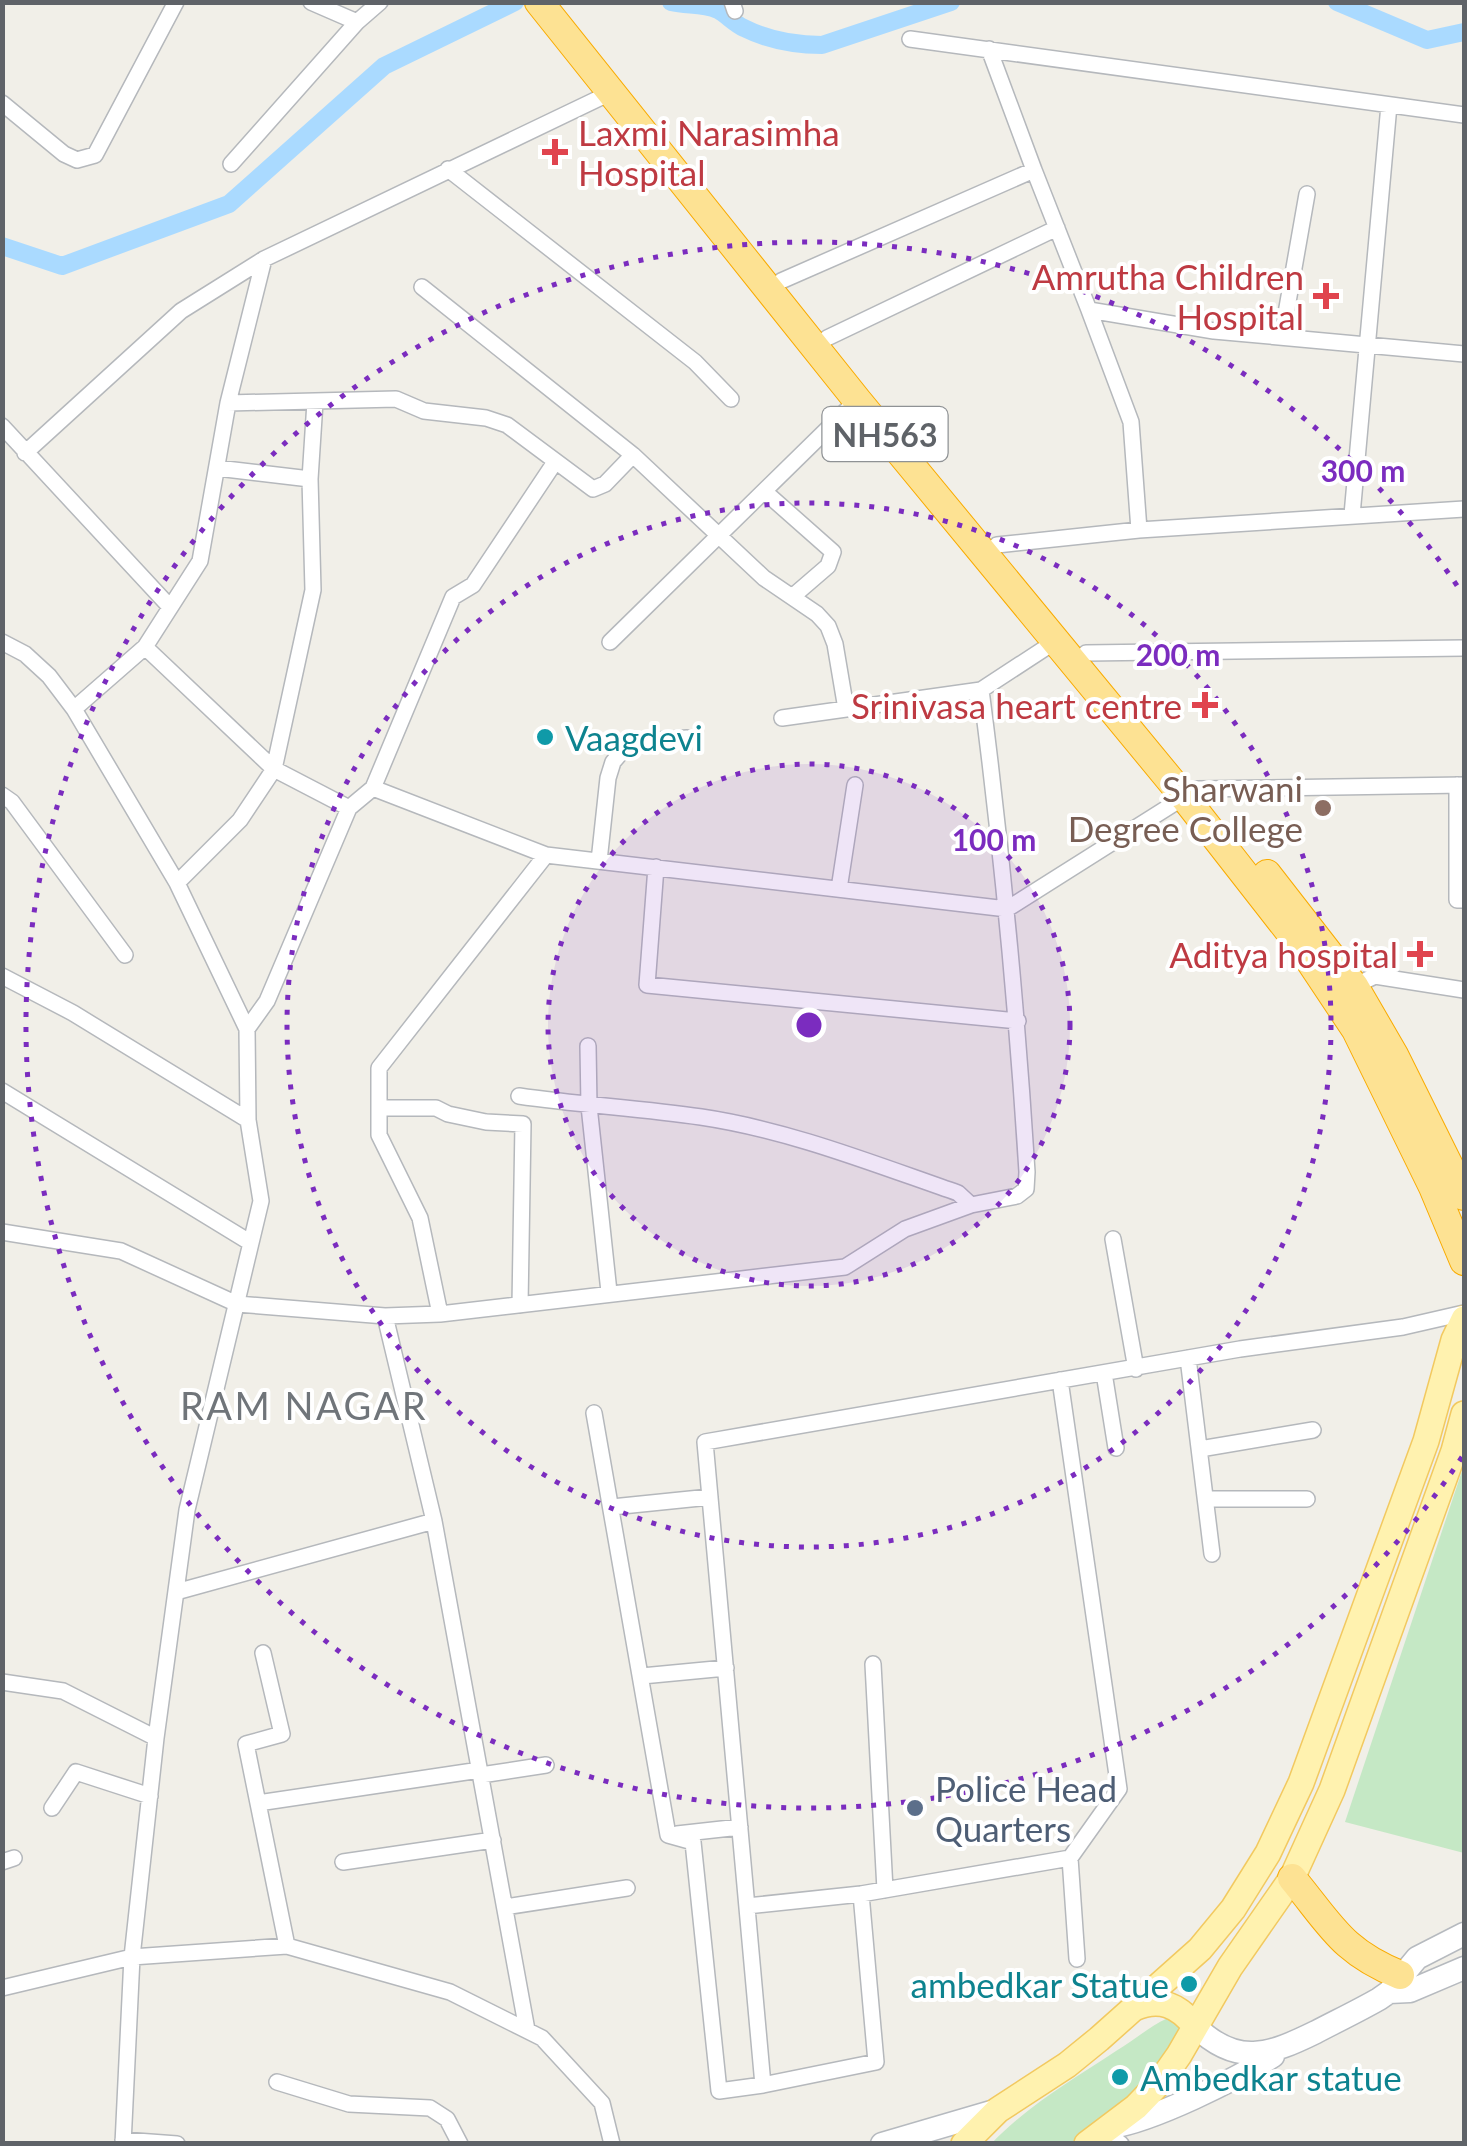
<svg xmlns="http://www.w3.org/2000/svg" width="1467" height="2146" font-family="Lato,sans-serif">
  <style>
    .green { fill: #c5e8c5 }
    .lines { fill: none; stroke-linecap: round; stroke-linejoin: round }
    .canal { stroke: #aadaff; stroke-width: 18 }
    .street-casing { stroke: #b5b8bc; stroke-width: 18 }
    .secondary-casing { stroke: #b6babf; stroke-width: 25 }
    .primary-casing { stroke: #f2c960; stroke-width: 28 }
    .highway-casing { stroke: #f9ab00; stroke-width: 30 }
    .street { stroke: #fff; stroke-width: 15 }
    .secondary { stroke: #fff; stroke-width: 22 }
    .primary { stroke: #fff2af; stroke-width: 25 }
    .highway { stroke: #fde293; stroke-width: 28 }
    .ring { fill: none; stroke: #7b2cbf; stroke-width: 5; stroke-dasharray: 5 10 }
    .health-dot { fill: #e0444e; stroke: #fff; stroke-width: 4 }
    .culture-dot { fill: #0f9aa8; stroke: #fff; stroke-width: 4 }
    .education-dot { fill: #8d6e63; stroke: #fff; stroke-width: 4 }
    .service-dot { fill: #5c6f8a; stroke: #fff; stroke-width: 4 }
    .labels { text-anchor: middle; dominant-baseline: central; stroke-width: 8; stroke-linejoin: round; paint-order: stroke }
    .shield { fill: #fff; stroke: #8f9295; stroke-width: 2.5 }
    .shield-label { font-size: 32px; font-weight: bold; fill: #5f6368 }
    .health-label { font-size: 35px; fill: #be3a42; stroke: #fff; text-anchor: end }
    .culture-label { font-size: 35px; fill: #0d838f; stroke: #fff; text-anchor: start }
    .education-label { font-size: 35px; fill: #785e54; stroke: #fff; text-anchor: end }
    .service-label { font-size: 35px; fill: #4e5e75; stroke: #fff; text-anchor: start }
    .neighbourhood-label { font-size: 38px; letter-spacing: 2.5px; fill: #70757a; stroke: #fff }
    .centre { fill: #7b2cbf; stroke: #fff; stroke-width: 5 }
    .ring-label { font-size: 30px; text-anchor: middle; font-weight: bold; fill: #7b2cbf; stroke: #fff; stroke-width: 8; stroke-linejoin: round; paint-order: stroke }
  </style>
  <rect width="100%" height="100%" fill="#f1efe8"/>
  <path class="green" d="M1464,1465V1853L1345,1822Z
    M1168,2018L1185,2024L1172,2058L1077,2143L991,2144C1027,2106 1072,2080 1116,2051C1135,2040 1148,2027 1168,2018Z"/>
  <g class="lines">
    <path class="canal" d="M671,2C687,6 702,3 718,10C727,15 735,24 744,28C768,40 797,45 822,45L951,2
      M1337,2L1427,40L1464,32
      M2,246L62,266L229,204L384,66L515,2"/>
    <defs>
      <path id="street" d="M311,2L357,22
        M732,2L735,11
        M910,39L1464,115
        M2,103L64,154L77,160L95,155L176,2
        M231,164L357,22L380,2
        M448,169L695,362L731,399
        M1034,170L1089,310L1214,331L1464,354
        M781,281L1034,170L989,49
        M422,287L633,455L764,578L817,614L828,626L835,644L846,709
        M1089,310L1131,422L1139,530
        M1282,336L1307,194
        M827,338L1057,228
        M228,403L396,399L424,411L486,418L507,425L593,489L605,484L633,455
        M2,426L170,607
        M25,453L181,311L264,259L610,93
        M310,479L315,402
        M764,491L833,552L828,566L792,597
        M1352,515L1389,105
        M997,545L1139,530L1464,509
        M2,642L25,654L49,676L74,709L177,883L247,1029L248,1120
        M610,642L857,400
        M145,647L274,769L349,808L373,788L453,597L473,585L555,462
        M1086,653L1464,648
        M74,709L145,647L200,561L228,403L264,259
        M782,718L981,690L1056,641
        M1457,785V900H1464
        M373,788L546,855L1007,909L1197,789L1464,785
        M2,795L12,802L125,955
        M599,861L608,778L613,762L630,742L687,738
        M656,867L647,985L1018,1021
        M177,883L240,820L274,769L313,590L310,479L217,468
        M839,889L855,785
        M2,976L73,1013L248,1120L261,1201L187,1510L156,1738L132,1957L123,2144
        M1354,986L1375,976L1464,990
        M247,1029L267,1001L349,808
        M588,1046L589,1106L609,1292
        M2,1091L251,1243
        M519,1096C580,1105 641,1108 701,1117C789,1130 874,1164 958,1193L971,1205
        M379,1108H436L448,1114L486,1122L523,1124L520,1305
        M2,1232L121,1251L237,1304L385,1316L440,1314L845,1267L905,1229L971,1205L1017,1196L1026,1189L1027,1172C1017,1011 1002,851 981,690
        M1113,1239L1136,1369
        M440,1314L420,1218L379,1135V1068L546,855
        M385,1316L434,1521L527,2030
        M1188,1358L1212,1554
        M1104,1373L1116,1448
        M1060,1380L1119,1789L1070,1858L1077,1959
        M594,1413L668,1835L693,1842L719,2091L763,2085
        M1200,1449L1313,1430
        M1206,1499H1307
        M612,1507L710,1497
        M176,1592L434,1521
        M263,1653L282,1734L246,1744L287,1946
        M873,1664L885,1890
        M642,1676L726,1668
        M2,1682L63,1691L156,1738
        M481,1775L546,1765
        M258,1803L480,1770
        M52,1808L76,1772L150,1796
        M677,1834L740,1827
        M2,1862L14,1858
        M343,1862L493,1840
        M861,1894L876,2062L763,2085L705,1442L1240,1349L1403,1327L1464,1313
        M747,1906L861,1894L1070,1858
        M505,1907L627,1888
        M2,1988L132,1957L287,1946L450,1992L542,2038L602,2103L612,2144
        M277,2082L349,2104L430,2108L447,2119L460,2144
        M1105,2131L1121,2144
        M123,2140L177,2144"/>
      <path id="secondary" d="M1389,1992L1410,1991L1464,1968
        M1195,2026C1237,2067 1269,2055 1316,2032C1337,2021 1358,2011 1379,1999L1389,1992L1417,1958L1464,1934
        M1111,2127C1152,2121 1237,2079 1273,2056
        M882,2144L998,2110"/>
      <path id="primary" d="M1134,2008C1160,1997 1178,2005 1195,2026
        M964,2144L998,2110L1067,2065L1099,2039L1200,1949L1233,1909L1268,1853L1301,1783L1426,1441L1454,1340L1464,1319
        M1087,2144L1136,2107L1160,2082L1179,2055L1230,1967L1292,1878L1332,1790L1454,1451L1464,1414"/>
      <path id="highway" d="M539,2L857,400L1185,798L1296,940L1356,1030L1433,1187L1464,1261
        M1267,874L1354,986L1394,1055L1464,1196
        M1292,1878C1331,1925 1341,1951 1400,1975"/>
    </defs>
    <use href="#street" class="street-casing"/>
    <use href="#secondary" class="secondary-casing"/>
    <use href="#primary" class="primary-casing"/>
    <use href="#highway" class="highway-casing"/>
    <use href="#street" class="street"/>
    <use href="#secondary" class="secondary"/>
    <use href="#primary" class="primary"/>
    <use href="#highway" class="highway"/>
  </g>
  <circle cx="809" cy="1025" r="261" fill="#7b2cbf" fill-opacity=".12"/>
  <g class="ring">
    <circle cx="809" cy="1025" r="261"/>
    <circle cx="809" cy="1025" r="522"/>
    <path d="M1462 1457A783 783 0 1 1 1462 593"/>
  </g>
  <g class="health-dot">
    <path d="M550 137h10v10h10v10h-10v10h-10v-10h-10v-10h10z"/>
    <path d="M1321 281h10v10h10v10h-10v10h-10v-10h-10v-10h10z"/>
    <path d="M1200 690h10v10h10v10h-10v10h-10v-10h-10v-10h10z"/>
    <path d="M1415 939h10v10h10v10h-10v10h-10v-10h-10v-10h10z"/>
  </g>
  <g class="culture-dot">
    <circle cx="545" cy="737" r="10"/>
    <circle cx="1189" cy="1984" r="10"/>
    <circle cx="1120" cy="2077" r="10"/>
  </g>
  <circle class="education-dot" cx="1323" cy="808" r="10"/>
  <circle class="service-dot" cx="915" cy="1808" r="10"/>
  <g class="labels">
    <rect class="shield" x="822.5" y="407" width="125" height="54" rx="8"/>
    <g class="shield-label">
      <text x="885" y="434">NH563</text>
    </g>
    <g class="health-label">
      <text x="578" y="132" text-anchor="start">Laxmi Narasimha<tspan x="578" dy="40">Hospital</tspan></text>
      <text x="1304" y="276">Amrutha Children<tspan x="1304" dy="40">Hospital</tspan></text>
      <text x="1182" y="705">Srinivasa heart centre</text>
      <text x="1398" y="954">Aditya hospital</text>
    </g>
    <g class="culture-label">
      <text x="565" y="737">Vaagdevi</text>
      <text x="1169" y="1984" text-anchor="end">ambedkar Statue</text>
      <text x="1140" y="2077">Ambedkar statue</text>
    </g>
    <g class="education-label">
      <text x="1303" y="788">Sharwani<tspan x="1303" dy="40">Degree College</tspan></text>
    </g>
    <g class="service-label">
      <text x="935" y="1788">Police Head<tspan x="935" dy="40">Quarters</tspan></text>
    </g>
    <g class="neighbourhood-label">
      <text x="304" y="1405">RAM NAGAR</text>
    </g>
  </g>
  <circle cx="809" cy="1025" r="15" class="centre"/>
  <g class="ring-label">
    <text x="1363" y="482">300 m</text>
    <text x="1178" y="666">200 m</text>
    <text x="994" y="851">100 m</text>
  </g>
  <rect width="1467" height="2146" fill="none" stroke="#5f6368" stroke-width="10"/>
</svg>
